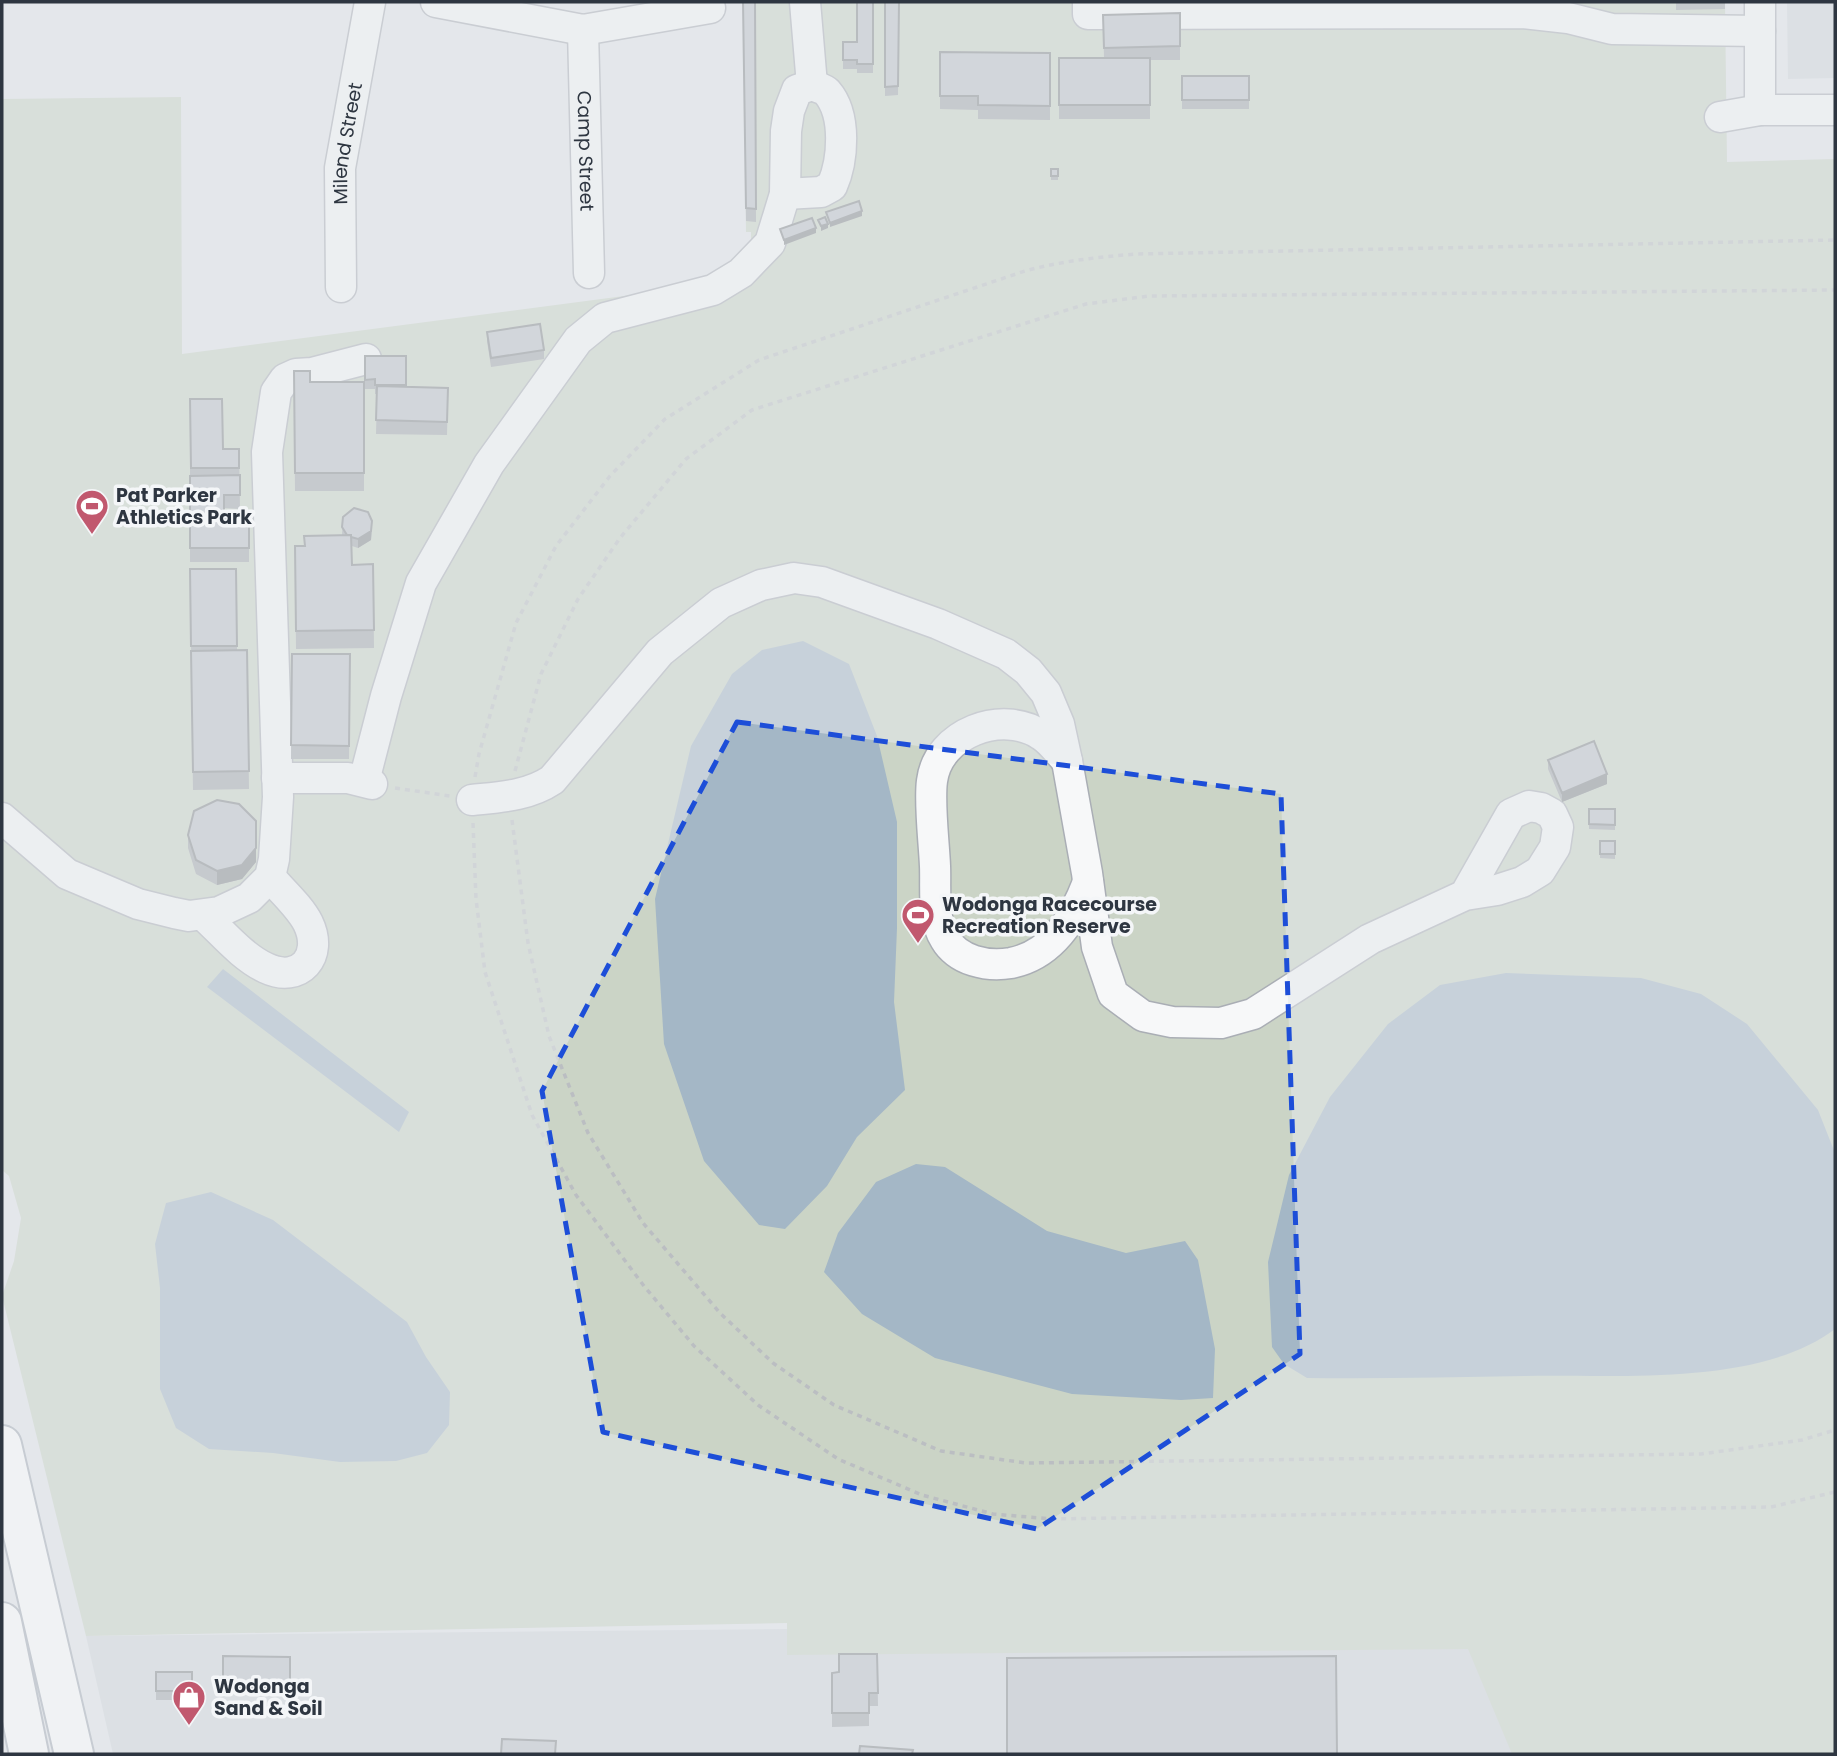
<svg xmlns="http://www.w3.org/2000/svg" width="1837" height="1756" font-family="Poppins,sans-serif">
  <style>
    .built { fill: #d3d7dc }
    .green { fill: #cbd4c6 }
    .water { fill: #a4b7c6 }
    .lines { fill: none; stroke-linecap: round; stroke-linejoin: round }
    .minor-casing { stroke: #aaaeb5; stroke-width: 33 }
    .major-casing { stroke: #a5acb5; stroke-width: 42 }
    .path { stroke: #bbbec2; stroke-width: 3.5; stroke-dasharray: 5 5; stroke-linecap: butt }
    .minor { stroke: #f7f8f9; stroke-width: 30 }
    .major { stroke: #fff; stroke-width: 38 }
    .wall { fill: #a2a6ab }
    .shaded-wall { fill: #84878b }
    .building { fill: #bcc1c7; stroke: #84878b; stroke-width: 2 }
    .marked { fill: none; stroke: #1d4ed8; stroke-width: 5; stroke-dasharray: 14 9; stroke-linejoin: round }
    .labels { text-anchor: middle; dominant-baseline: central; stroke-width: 7; stroke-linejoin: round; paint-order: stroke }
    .street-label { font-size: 19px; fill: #2e3641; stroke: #f4f6f8 }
    .poi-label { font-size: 19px; font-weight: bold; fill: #2e3641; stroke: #f4f6f8; text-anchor: start }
  </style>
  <rect width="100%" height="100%" fill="#e4e7eb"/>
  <path class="built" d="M1787,2H1835V78L1788,79Z
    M1514,1622L1541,1754H113L86,1636Z"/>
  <path class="green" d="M743,2H1725L1727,162L1835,159V1754H1512L1468,1649L787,1655V1623L86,1636L2,1296L14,1261L21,1218L9,1176L2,1170V99L181,97L182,354L723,283L751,259V232H746Z"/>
  <path class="water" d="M803,641L849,664L877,736L897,822V928L894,1002L905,1090L857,1137L827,1186L785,1229L759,1225L704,1161L664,1044L655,899L691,746L732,674L762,650Z
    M223,969L409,1112L399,1132L207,987Z
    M1506,973L1641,978L1701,994L1747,1024L1818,1110L1835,1153V1329C1758,1387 1618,1374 1525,1376C1453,1377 1380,1379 1307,1378L1284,1364L1272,1347L1268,1262L1289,1175L1330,1097L1388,1024L1440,985Z
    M916,1164L945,1167L1047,1231L1126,1253L1185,1241L1198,1260L1215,1349L1213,1398L1181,1400L1072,1394L935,1358L862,1314L824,1272L838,1233L876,1182Z
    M211,1192L273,1220L407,1322L426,1357L450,1392L449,1425L427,1453L396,1461L340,1462L273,1453L209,1449L176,1428L160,1389V1288L155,1244L166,1203Z"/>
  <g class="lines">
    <defs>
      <g id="minor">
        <path d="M436,2L583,30L710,8"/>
        <path d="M1088,2V14L1523,13L1568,18L1612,29L1760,31"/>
        <path d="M1760,2V110"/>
        <path id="s1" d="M583,30L589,273"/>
        <path d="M1720,117L1760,110H1835"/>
        <path d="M785,194L821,192L832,186C843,161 847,115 827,92C824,89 817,87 812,85"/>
        <path id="s2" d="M341,287L340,168L370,2"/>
        <path d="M1067,761C1059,753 1051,741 1041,735C1002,709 938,733 932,781C929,803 934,842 935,866C936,889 932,919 945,939C958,961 987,967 1011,963C1052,955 1074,919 1088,882"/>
        <path d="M277,778H348L372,784"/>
        <path d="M364,781L386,696L421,583L489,464L578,340L605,318L713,290L741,273L770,243L785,194L786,131L789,111L797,90L812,85L805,2"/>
        <path d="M472,800C500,797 528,796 552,780L660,652L721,603L761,585L794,578L822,582L938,624L1006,654L1028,671L1046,693L1059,724L1067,761L1087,873L1097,947L1113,994L1143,1016L1172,1022L1221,1023L1253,1014L1370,939L1465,895L1497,890L1522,882L1540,871L1555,847L1558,827L1552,814L1541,808L1529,806L1511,814L1465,895"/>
        <path d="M2,818L67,874L138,904L174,913L189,916L219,912L249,898L270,877L274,859L278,797L267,452L276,392L285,379L296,374L312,373L366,359"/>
        <path d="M203,915C222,932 242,957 266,968C300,984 324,956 308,923C300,907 282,891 270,877"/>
      </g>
      <path id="major" d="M2,1445L74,1754
        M2,1622L29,1754"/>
    </defs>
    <use href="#minor" class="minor-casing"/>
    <use href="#major" class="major-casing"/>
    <path class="path" d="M515,771L541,674L578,599L620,538L686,459L752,410L1086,304L1149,296L1835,290
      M475,777L479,754L516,623L556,546L610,476L665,419L759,360L1025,271C1062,261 1098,257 1136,254L1835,240
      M395,788L450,796
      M512,820L528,943L549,1036L588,1133L643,1223L720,1313L773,1363L834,1405L941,1451L1026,1463L1701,1454L1802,1440L1835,1430
      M473,823L476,899L485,972L532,1115L576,1195L644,1286L694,1346L758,1405L838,1459L922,1495L993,1514L1052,1519L1771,1507L1835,1492"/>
    <use href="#minor" class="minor"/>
    <use href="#major" class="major"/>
  </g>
  <path class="wall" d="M743,2H755L756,222L746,221Z
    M873,2V73H857V69H843V42H857Z
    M885,2H899L898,95L885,96Z
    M1676,2H1725V9L1676,10Z
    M1180,13V60H1150V119H1059V58H1104L1103,15Z
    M940,52L1050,53V120L978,119V110L940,109Z
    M1182,76H1249V109H1182Z
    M1051,169H1058V180H1051Z
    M487,332L544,350V359L491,367L487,341Z
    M365,356H406V387L448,388L447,435L376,434L377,394H375V389H365Z
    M294,371L310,382H364V491H295Z
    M190,399L223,449H239L240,509L224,508V513H249V562H190Z
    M343,517L372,530L371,540L358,548L352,546V565L373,564L374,648L296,649L295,546H305L342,535Z
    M190,569H236L237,650H247L249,789L193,790Z
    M292,654H350L349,759H291Z
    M1548,760L1607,784L1562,802L1548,769Z
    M1589,809H1615V830L1589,829Z
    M188,835L256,862L242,879L217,885L196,874L188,848Z
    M1600,841H1615V859L1600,858Z
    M877,1654L878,1706H869V1726L832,1727V1673L839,1672Z
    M223,1656L290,1657V1694L223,1693Z
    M156,1672H192V1700H156Z"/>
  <path class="shaded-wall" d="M862,211V216L830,227V223Z
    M828,224V228L821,231V226Z
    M816,228V233L784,245V240Z
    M372,521L371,540L358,548V539Z
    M1607,774V784L1562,802V793Z
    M256,848V862L242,879L217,885V871Z"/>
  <path class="building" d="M743,2H755L756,209L746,208Z
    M857,2H873V64H857V60H843V42H857Z
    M885,2H899L898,86L885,87Z
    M1180,13V46L1104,48L1103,15Z
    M940,52L1050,53V106L978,105V96H940Z
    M1059,58H1150V105H1059Z
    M1182,76H1249V100H1182Z
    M1051,169H1058V176H1051Z
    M859,201L862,211L830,223L826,212Z
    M825,217L828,224L821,226L818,220Z
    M812,218L816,228L784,240L780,229Z
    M540,324L544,350L491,358L487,332Z
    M365,356H406V385H375V379L365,380Z
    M294,371H310V382H364V473H295Z
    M377,386L448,388L447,422L376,420Z
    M190,399H222L223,449H239V468H191Z
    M240,475V495H224V513H249V548H190V476Z
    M354,508L368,512L372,521L371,531L358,539L351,537V535H347L342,527L343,517Z
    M351,535L352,565L373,564L374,630L296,631L295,546H305L304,536Z
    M190,569H236L237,646H191Z
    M247,650L249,771L193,772L191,651Z
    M292,654H350L349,746L291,745Z
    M1594,741L1607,774L1562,793L1548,760Z
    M217,800L239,804L256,821V848L242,865L217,871L196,860L188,835L194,811Z
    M1589,809H1615V825L1589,824Z
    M1600,841H1615V854H1600Z
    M839,1654H877L878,1693H869V1713H832V1673L839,1672Z
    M223,1656L290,1657V1685L223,1684Z
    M1336,1656L1337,1754H1007V1658Z
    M156,1672H192V1691H156Z
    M502,1739L556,1741L555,1754H501Z
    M860,1746L913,1750L912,1754H859Z"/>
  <path d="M0 0H1837V1756H0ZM737,722L1281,794L1300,1354L1037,1529L603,1432L542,1091Z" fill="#e4e7eb" fill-opacity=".55" fill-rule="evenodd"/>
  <path class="marked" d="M737,722L1281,794L1300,1354L1037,1529L603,1432L542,1091Z"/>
  <defs>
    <symbol id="stadium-pin" viewBox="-11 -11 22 30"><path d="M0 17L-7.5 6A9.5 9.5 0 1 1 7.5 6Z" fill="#c1586e" stroke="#f4f6f8"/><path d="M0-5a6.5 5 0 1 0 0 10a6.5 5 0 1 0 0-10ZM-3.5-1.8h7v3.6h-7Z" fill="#fff"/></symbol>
    <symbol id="shop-pin" viewBox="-11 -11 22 30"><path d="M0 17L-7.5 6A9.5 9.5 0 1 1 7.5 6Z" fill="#c1586e" stroke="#f4f6f8"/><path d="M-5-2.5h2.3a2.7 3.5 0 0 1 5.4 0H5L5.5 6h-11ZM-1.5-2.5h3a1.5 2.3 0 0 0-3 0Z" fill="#fff"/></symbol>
  </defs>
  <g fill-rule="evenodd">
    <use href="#stadium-pin" x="73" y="487" width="38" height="52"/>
    <use href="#stadium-pin" x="899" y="896" width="38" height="52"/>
    <use href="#shop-pin" x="170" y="1678" width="38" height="52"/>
  </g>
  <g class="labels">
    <g class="street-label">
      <text stroke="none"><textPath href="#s2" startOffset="144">Milend Street</textPath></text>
      <text stroke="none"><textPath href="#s1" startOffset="121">Camp Street</textPath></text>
    </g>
    <g class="poi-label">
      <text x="116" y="495">Pat Parker<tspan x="116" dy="22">Athletics Park</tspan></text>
      <text x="942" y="904">Wodonga Racecourse<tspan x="942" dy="22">Recreation Reserve</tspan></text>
      <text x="214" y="1686">Wodonga<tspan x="214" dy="22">Sand &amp; Soil</tspan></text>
    </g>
  </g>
  <rect width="1837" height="1756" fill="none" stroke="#2e3641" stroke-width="7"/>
</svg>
